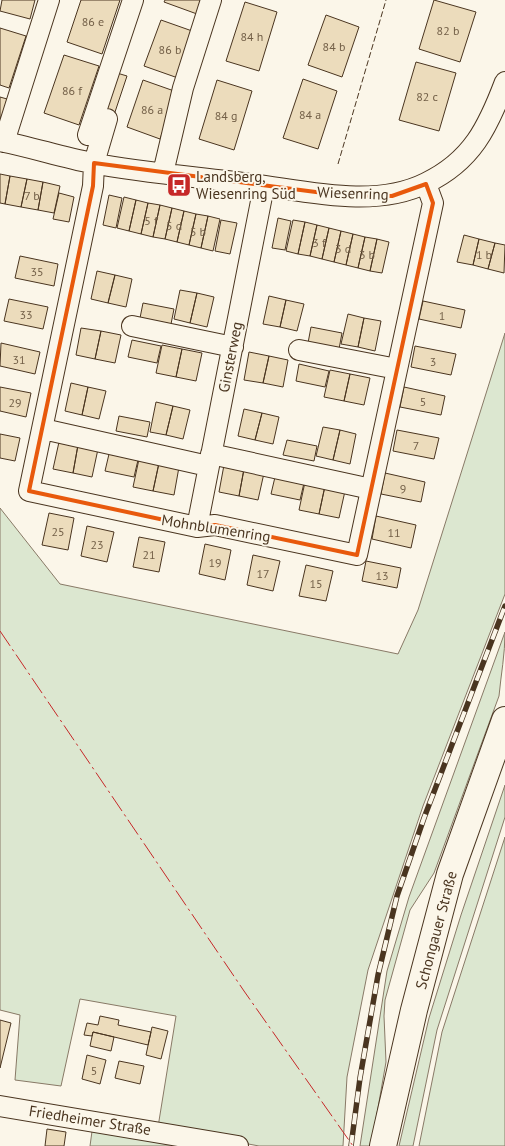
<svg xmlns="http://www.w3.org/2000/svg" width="505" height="1146" font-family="'PT Sans',sans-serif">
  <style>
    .green { fill: #dce7d0; stroke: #887966 }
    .building { fill: #ecdcbc; stroke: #4a3520 }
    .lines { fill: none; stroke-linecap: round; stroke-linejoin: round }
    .minor-casing { stroke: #4a3520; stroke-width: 22 }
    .major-casing { stroke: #4a3520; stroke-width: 28 }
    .minor { stroke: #fbf6e9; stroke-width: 20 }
    .major { stroke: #fbf6e9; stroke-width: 26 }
    .rail-casing { stroke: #4a3520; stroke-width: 5.5 }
    .rail { stroke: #fbf6e9; stroke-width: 4; stroke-dasharray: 11; stroke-linecap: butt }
    .fence { stroke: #4a3520; stroke-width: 1; stroke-dasharray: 6 2.5; stroke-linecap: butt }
    .power { stroke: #c62828; stroke-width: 1; stroke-dasharray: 18 4 2.5 4; stroke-linecap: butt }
    .marked { fill: none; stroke: #e8590c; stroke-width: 4; stroke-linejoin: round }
    .labels { text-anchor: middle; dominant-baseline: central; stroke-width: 4; stroke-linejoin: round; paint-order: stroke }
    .number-label { font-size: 12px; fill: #725f47 }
    .poi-label { font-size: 15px; fill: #4a3520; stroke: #fbf6e9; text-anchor: start }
    .street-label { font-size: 15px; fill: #4a3520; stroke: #fbf6e9 }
  </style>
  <rect width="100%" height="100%" fill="#fbf6e9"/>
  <path class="green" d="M505,333V594L423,806L368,970L347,1077L343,1146H259L158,1127L176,1016L80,999L61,1086L15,1080L20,1015L0,1010V508L60,584L398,654L418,610Z
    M505,632C505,655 501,674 499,696L434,873L410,910L385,1000L384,1016L386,1062L372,1142L371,1146H360L387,971L409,897Z
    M505,785V817L437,1030L413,1146H399L429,1018L461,915Z
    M505,837V1146H419L442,1032Z
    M93,1124L217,1146H90Z"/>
  <path class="building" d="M2,0H35L30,19L0,11Z
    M81,0H120L102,54L67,42Z
    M165,0H202L197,14L164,2Z
    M434,0L476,12L460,62L419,49Z
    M245,2L277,12L259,71L226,61Z
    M326,15L359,27L342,77L308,65Z
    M161,20L195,32L178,78L144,66Z
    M0,28L26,36L9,88L0,85Z
    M64,55L99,66L79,125L44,113Z
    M416,62L456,73L439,131L399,120Z
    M117,73L127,76L112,121L102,117Z
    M303,79L337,91L318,149L283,138Z
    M143,80L177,92L160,139L127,127Z
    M217,80L252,91L234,150L199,139Z
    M0,97L7,99L2,118L0,117Z
    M0,174L10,176L5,204L0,203Z
    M10,176L27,179L21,207L5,204Z
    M27,179L43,182L38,210L21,207Z
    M43,182L60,186L54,213L38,210Z
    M59,193L74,197L69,222L53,219Z
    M109,195L122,198L116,228L103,225Z
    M124,197L136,200L129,231L117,228Z
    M136,200L148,203L141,234L129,231Z
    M148,203L160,205L153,237L141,234Z
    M160,205L172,208L165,239L153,237Z
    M172,208L184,211L177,242L165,239Z
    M184,211L196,214L189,245L177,242Z
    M196,214L208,216L201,248L189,245Z
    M208,216L220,219L213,251L201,248Z
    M278,218L291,221L285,250L272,248Z
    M221,220L237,223L230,254L215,251Z
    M293,220L305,222L298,254L286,251Z
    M305,222L317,225L310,256L298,254Z
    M317,225L329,228L322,259L310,256Z
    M329,228L341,231L334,262L322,259Z
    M341,231L353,234L346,265L334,262Z
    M353,234L365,237L358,268L346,265Z
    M464,235L479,239L473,265L457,262Z
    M365,237L377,239L370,271L358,268Z
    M377,239L389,242L382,273L370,271Z
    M479,239L495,243L488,269L473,265Z
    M495,243L505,245L504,273L488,269Z
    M20,256L58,264L54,286L15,278Z
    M97,271L115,275L108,303L91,299Z
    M115,275L132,279L126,307L108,303Z
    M180,290L197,293L190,323L174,319Z
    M197,293L214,297L207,327L190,323Z
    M269,296L286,300L280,327L263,324Z
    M9,299L48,307L43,329L4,321Z
    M286,300L304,304L297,331L280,327Z
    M423,301L465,310L461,328L419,319Z
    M143,303L174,309L171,324L140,318Z
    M348,314L364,318L358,347L341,344Z
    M364,318L381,321L375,351L358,347Z
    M311,327L342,333L339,349L308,343Z
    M81,328L101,331L95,359L76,355Z
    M101,331L121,335L115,363L95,359Z
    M132,340L161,346L157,363L128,357Z
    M1,343L40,352L35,374L0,366Z
    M162,345L182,349L176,377L156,373Z
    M415,346L456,354L451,375L411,367Z
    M182,349L202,353L196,381L176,377Z
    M249,352L269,356L263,383L244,380Z
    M269,356L288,360L283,387L263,383Z
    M299,364L329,371L325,387L296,381Z
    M330,370L350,374L344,401L324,397Z
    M350,374L370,378L364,405L344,401Z
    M71,383L88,387L82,415L65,411Z
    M0,387L31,393L26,417L0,411Z
    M88,387L106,391L99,419L82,415Z
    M404,387L445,396L441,415L400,407Z
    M156,402L173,406L166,435L150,432Z
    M173,406L190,410L183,439L166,435Z
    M244,409L262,413L255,440L238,436Z
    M262,413L279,417L273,444L255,440Z
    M119,416L150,422L147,437L116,431Z
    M323,427L340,430L333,460L316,456Z
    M340,430L356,434L350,464L333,460Z
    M397,430L439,438L434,459L393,451Z
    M0,434L20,438L15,461L0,458Z
    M287,440L317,446L314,461L283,455Z
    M59,442L78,445L73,473L53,469Z
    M78,445L98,449L92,477L73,473Z
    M109,454L138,460L134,477L105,471Z
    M139,459L159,463L153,491L133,487Z
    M159,463L179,467L174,495L153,491Z
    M224,465L244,469L239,496L219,492Z
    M244,469L264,473L258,500L239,496Z
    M385,473L425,482L421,502L381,494Z
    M275,477L304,483L300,500L271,494Z
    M305,482L325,486L319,514L299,510Z
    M325,486L345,491L339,518L319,514Z
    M49,513L74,518L68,550L42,545Z
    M376,516L416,525L411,548L372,539Z
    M87,526L114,532L107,562L81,556Z
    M139,537L165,542L159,572L133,567Z
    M205,544L231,550L225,580L199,574Z
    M253,555L280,561L273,591L247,585Z
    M366,561L401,568L397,588L362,581Z
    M306,565L333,571L326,601L299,596Z
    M100,1016L119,1020L118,1025L151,1032L148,1045L93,1032L92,1036L84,1035L87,1023L98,1025Z
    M0,1020L11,1023L0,1068Z
    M152,1027L168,1031L161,1059L146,1055Z
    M93,1032L114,1037L111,1051L90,1046Z
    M87,1055L106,1060L100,1084L82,1079Z
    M119,1061L144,1066L140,1084L115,1078Z
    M47,1129L66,1132L64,1146H45Z"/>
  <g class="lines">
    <defs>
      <path id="minor" d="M107,119L94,163L93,186L29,491L197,527L215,525L357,555L433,203L426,184
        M88,135L133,0
        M0,141C31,147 61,157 92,163C144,173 198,177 251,184C306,191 374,209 426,183C472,161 488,127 505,82
        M4,142L49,0
        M163,173L183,88L211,0
        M132,326L233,347
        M299,350L397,369
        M43,429L208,466
        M211,454L371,489
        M197,527L264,186
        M0,1106L238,1146"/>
      <path id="major" d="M383,1146L414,1010L450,874L505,720"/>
    </defs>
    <use href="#minor" class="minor-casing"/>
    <use href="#major" class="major-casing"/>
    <use href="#minor" class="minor"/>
    <use href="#major" class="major"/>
    <defs>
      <path id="rail" d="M351,1146L360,1078L378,975L397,896L424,818L505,606"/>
    </defs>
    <use href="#rail" class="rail-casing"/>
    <use href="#rail" class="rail"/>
    <path class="fence" d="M338,164L386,0"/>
    <path class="power" d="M0,631L244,991L353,1146"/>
  </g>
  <path class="marked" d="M94,163L339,195L392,196L426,184L433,203L357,555L215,525L197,527L29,491L93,186Z"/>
  <defs>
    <symbol id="bus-square" viewBox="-11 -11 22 22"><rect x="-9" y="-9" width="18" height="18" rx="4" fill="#c62828" stroke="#fbf6e9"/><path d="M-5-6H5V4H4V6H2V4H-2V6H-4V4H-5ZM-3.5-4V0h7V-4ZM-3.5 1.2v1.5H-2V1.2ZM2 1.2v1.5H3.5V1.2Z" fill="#fff"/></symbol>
  </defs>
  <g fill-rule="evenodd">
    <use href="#bus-square" x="165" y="171" width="28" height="28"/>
  </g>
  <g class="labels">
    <g class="number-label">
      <text x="93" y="21">86 e</text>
      <text x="448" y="30">82 b</text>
      <text x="252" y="36">84 h</text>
      <text x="334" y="46">84 b</text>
      <text x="170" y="49">86 b</text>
      <text x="72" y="90">86 f</text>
      <text x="427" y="96">82 c</text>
      <text x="152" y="109">86 a</text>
      <text x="310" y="114">84 a</text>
      <text x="226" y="115">84 g</text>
      <text x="32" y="195">7 b</text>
      <text x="151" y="220">5 f</text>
      <text x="174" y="225">5 d</text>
      <text x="198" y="231">5 b</text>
      <text x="319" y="242">3 f</text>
      <text x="343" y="248">3 d</text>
      <text x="367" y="254">3 b</text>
      <text x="484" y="254">1 b</text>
      <text x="37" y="271">35</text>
      <text x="26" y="314">33</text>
      <text x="442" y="315">1</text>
      <text x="19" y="359">31</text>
      <text x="433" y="361">3</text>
      <text x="423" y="401">5</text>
      <text x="15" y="402">29</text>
      <text x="416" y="445">7</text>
      <text x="403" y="488">9</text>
      <text x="58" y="531">25</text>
      <text x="394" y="532">11</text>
      <text x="97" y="544">23</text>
      <text x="149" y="554">21</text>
      <text x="215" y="562">19</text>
      <text x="263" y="573">17</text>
      <text x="382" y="575">13</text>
      <text x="316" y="583">15</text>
      <text x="94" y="1070">5</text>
    </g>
    <g class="poi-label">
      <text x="196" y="176">Landsberg,<tspan x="196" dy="17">Wiesenring Süd</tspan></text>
    </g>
    <g class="street-label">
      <text transform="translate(353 193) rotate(2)">Wiesenring</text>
      <text transform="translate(230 357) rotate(-79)">Ginsterweg</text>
      <text transform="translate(216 528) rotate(9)">Mohnblumenring</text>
      <text transform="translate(436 930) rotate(-75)">Schongauer Straße</text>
      <text transform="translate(90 1120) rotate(9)">Friedheimer Straße</text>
    </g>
  </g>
</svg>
